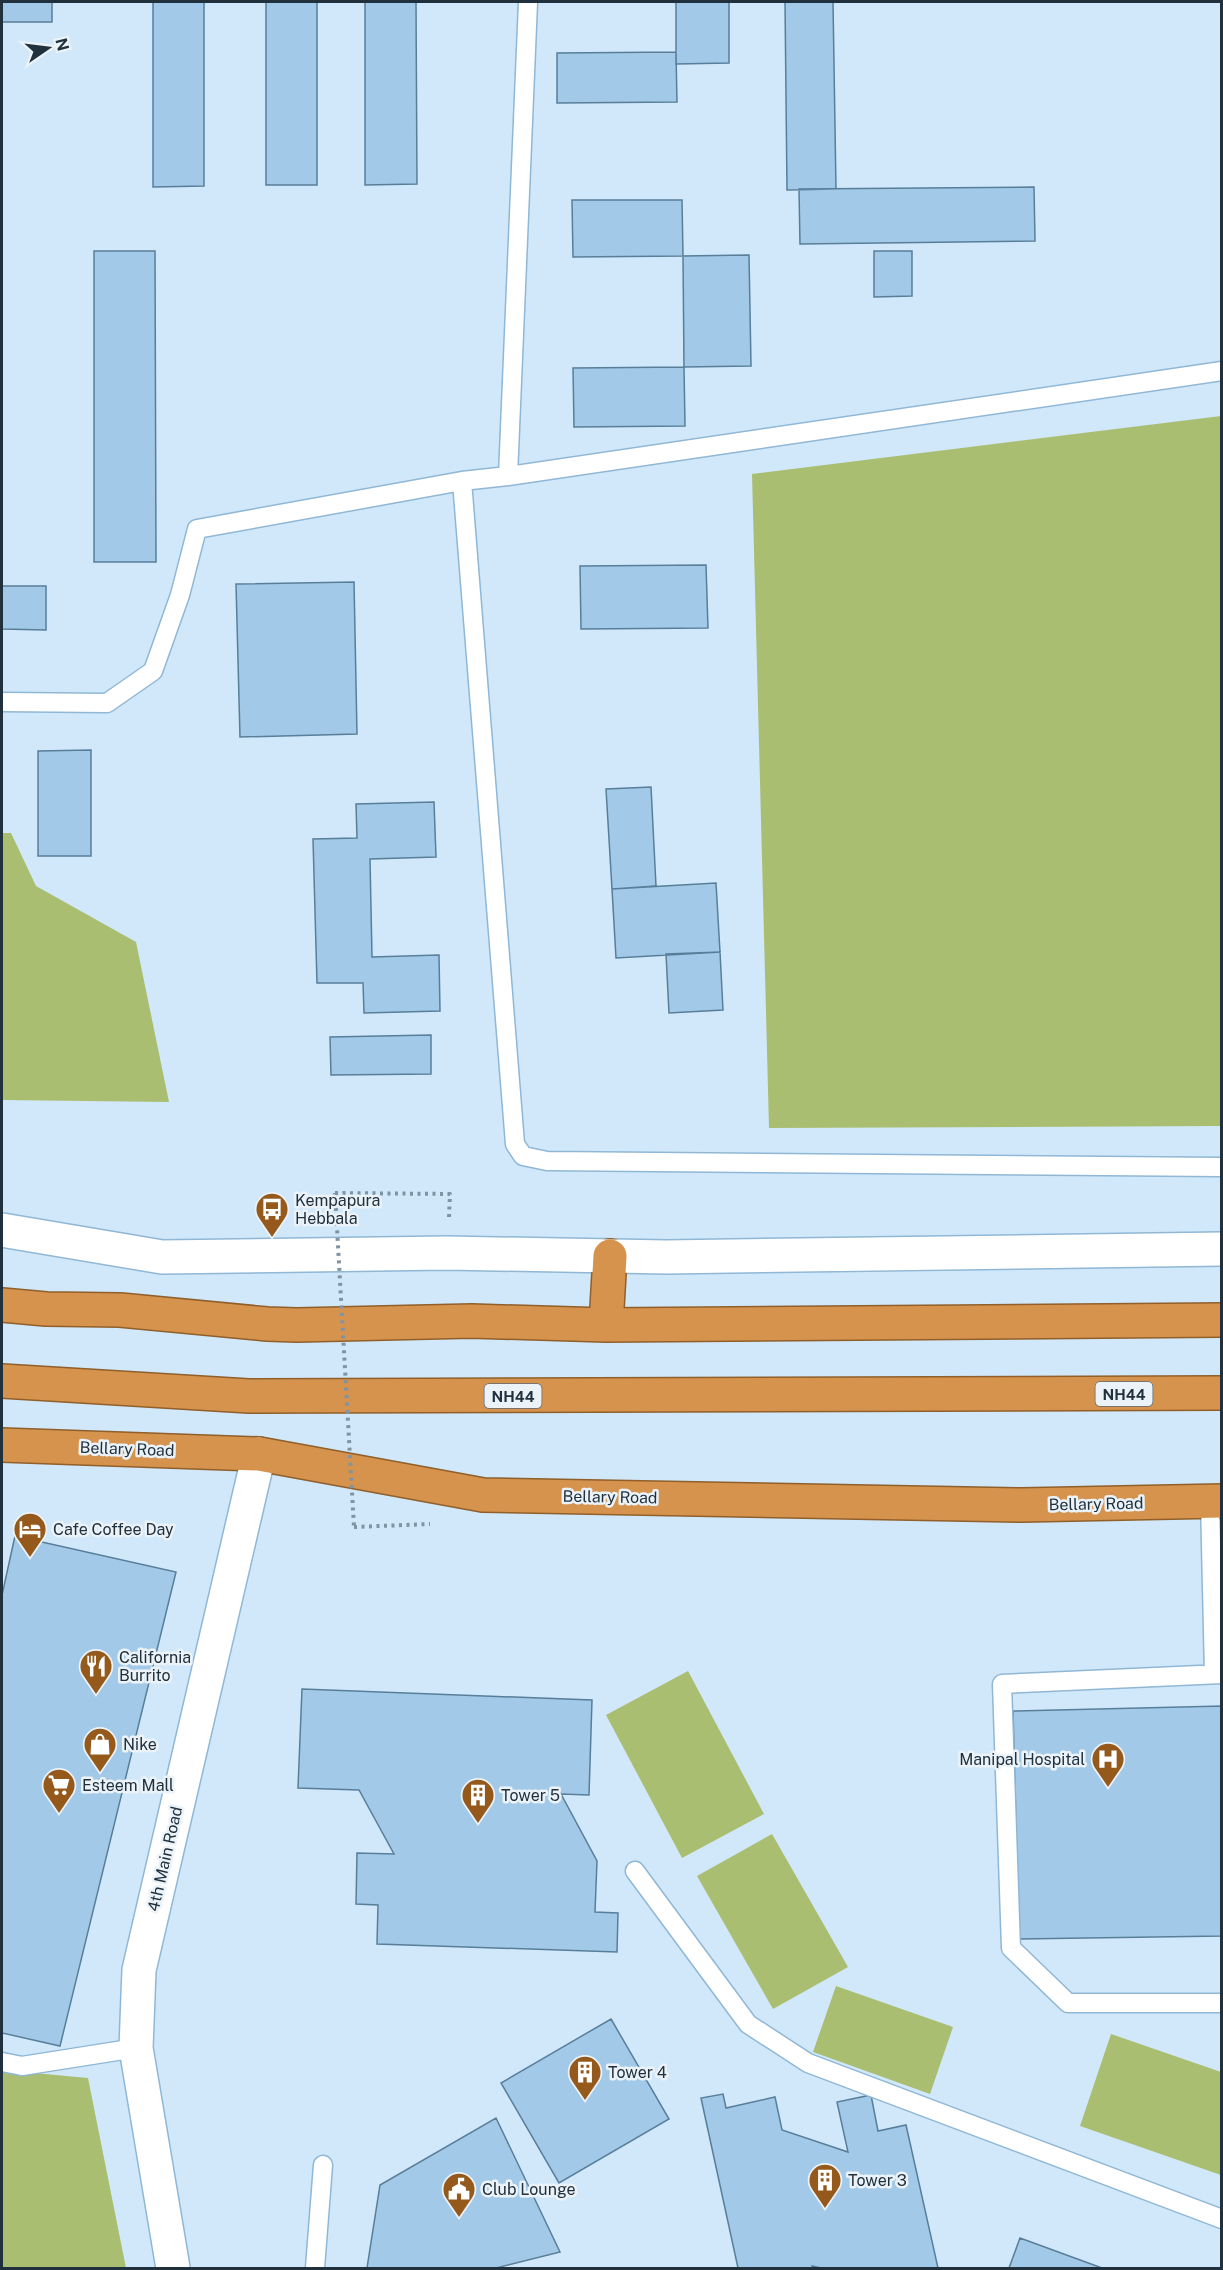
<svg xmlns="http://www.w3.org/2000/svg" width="1223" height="2270" font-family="'Public Sans',sans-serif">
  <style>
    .green { fill: #aabe71 }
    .building { fill: #a2cae8; stroke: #587e9a; stroke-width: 1.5 }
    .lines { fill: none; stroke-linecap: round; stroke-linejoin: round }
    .service-casing { stroke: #90b7d5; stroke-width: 21 }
    .tertiary-casing { stroke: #90b7d5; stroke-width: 36 }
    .trunk-casing { stroke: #905f2a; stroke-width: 36 }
    .path { stroke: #7f94a3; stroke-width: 4; stroke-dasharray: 3 4.5; stroke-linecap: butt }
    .service { stroke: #fff; stroke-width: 18 }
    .tertiary { stroke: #fff; stroke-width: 33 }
    .trunk { stroke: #d6934e; stroke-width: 33 }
    .path-bridge { stroke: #7f94a3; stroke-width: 4; stroke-dasharray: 3 4.5; stroke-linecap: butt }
    .labels { text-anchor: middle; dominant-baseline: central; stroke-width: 5; stroke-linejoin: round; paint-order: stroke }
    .shield { fill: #ebf3f9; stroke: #5d6a75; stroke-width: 1.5 }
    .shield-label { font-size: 15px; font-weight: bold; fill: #20303c }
    .poi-label { font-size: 16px; fill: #20303c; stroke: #ebf3f9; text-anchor: start }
    .street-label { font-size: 16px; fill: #20303c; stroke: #ebf3f9 }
  </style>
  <rect width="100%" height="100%" fill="#d0e8fa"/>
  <path class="green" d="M1221,416V1126L769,1128L752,474Z
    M2,833H11L36,886L136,942L169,1102L2,1100Z
    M688,1671L764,1814L682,1858L606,1715Z
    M772,1834L848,1967L773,2009L697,1876Z
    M836,1986L953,2027L930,2094L813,2052Z
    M1111,2034L1221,2072V2175L1080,2126Z
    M2,2070L88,2078L126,2268H2Z"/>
  <path class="building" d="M2,2H52V22H2Z
    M153,2H204V186L153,187Z
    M266,2H317V185H266Z
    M365,2H416L417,184L365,185Z
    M676,2H729V63L676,64Z
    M785,2H833L836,189L787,190Z
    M676,52L677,102L557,103V53Z
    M1034,187L1035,241L800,244L799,189Z
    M572,200H682L683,256L573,257Z
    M94,251H155L156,562H94Z
    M874,251H912V296L874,297Z
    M749,255L751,366L684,367L683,256Z
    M684,367L685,426L574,427L573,368Z
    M706,565L708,628L581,629L580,566Z
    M354,582L357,734L240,737L236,584Z
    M2,586H46V630L2,629Z
    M91,750V856H38V751Z
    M651,787L656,886L612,889L606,789Z
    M434,802L436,857L370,859L372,957L439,955L440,1011L364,1013L363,983H317L313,839L357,838L356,804Z
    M716,883L720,952L616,958L612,889Z
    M720,952L723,1010L669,1013L666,954Z
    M431,1035V1074L331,1075L330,1037Z
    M15,1536L176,1572L60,2046L2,2033V1595Z
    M302,1689L592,1700L589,1795L561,1794L597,1861L595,1912L618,1913L617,1952L377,1944L378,1905L356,1904L357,1853L394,1854L359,1790L298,1788Z
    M1222,1706V1936L1019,1939L1013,1711Z
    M611,2019L669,2119L559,2183L501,2083Z
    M723,2094L726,2108L775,2097L782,2130L848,2152L837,2102L871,2095L878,2131L906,2125L938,2268H821L812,2266V2268H738L701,2098Z
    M496,2118L560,2252L496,2268H367L380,2185Z
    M1020,2238L1102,2268H1009Z"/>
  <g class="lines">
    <defs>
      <path id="service" d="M508,476L528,2
        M462,481L515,1144L523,1156L547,1161L1222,1167
        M2,702L107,703L153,671L180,595L197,529L462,481L508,476L1222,371
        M1210,1501L1214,1674
        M1222,1674L1002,1684L1011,1948L1068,2003H1222
        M635,1871L748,2024L808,2063L1222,2219
        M2,2062L22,2066L136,2048
        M315,2268L323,2165"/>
      <path id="tertiary" d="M2,1230L162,1257L447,1253L666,1257L1222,1249
        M173,2268L136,2048L139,1970L259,1454"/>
      <path id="trunk" d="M2,1305L46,1309L120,1310L267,1324L297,1325L472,1321L606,1325L1222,1320
        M606,1325L610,1256
        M2,1381L249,1396L1222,1393
        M2,1445L259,1454L483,1495L1022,1505L1222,1501"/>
    </defs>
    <use href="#service" class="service-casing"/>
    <use href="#tertiary" class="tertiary-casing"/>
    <use href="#trunk" class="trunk-casing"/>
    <path class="path" d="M335,1193L450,1194L449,1217
      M354,1527L430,1524"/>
    <use href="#service" class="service"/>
    <use href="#tertiary" class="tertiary"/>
    <use href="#trunk" class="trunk"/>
    <path class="path-bridge" d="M335,1193L354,1527"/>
  </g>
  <defs>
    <symbol id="bus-pin" viewBox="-11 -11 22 30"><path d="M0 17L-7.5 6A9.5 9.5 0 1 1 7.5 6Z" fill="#96591c" stroke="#ebf3f9"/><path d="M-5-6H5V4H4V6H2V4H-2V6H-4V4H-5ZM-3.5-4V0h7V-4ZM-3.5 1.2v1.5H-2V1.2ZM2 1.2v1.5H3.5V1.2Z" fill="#fff"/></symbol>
    <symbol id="hotel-pin" viewBox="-11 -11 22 30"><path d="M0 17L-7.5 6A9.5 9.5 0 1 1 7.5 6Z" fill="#96591c" stroke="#ebf3f9"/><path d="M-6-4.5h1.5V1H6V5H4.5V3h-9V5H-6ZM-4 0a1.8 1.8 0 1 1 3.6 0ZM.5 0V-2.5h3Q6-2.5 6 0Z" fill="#fff"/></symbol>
    <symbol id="restaurant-pin" viewBox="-11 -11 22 30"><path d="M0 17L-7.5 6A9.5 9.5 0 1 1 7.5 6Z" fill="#96591c" stroke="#ebf3f9"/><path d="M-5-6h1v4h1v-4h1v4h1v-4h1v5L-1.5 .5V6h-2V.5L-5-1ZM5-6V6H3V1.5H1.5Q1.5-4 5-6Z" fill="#fff"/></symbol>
    <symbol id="shop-pin" viewBox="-11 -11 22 30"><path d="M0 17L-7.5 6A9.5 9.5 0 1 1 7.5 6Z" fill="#96591c" stroke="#ebf3f9"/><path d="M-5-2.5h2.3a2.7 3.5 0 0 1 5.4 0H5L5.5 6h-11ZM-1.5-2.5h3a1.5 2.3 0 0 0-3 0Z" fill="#fff"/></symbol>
    <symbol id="hospital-pin" viewBox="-11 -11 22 30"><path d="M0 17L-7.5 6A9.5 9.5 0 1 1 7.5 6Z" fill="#96591c" stroke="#ebf3f9"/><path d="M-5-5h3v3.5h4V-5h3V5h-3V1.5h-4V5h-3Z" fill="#fff"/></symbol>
    <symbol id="supermarket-pin" viewBox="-11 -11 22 30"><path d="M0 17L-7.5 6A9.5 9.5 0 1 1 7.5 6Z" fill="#96591c" stroke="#ebf3f9"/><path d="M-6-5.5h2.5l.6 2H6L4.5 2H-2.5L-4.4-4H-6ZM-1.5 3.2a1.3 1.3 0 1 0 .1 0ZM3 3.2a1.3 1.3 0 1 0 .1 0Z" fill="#fff"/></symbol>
    <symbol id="building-pin" viewBox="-11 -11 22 30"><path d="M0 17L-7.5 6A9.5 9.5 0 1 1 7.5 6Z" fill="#96591c" stroke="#ebf3f9"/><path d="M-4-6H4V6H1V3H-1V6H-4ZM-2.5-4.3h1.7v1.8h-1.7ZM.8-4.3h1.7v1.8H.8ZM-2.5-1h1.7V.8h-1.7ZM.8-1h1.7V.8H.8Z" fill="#fff"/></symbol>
    <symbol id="civic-pin" viewBox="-11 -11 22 30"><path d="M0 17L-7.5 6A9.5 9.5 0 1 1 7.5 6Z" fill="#96591c" stroke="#ebf3f9"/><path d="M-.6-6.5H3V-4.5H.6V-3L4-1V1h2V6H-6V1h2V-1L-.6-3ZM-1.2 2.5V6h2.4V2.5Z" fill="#fff"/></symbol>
  </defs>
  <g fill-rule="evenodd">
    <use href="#bus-pin" x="253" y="1190" width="38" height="52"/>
    <use href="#hotel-pin" x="11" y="1510" width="38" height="52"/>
    <use href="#restaurant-pin" x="77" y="1647" width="38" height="52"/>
    <use href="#shop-pin" x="81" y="1725" width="38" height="52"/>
    <use href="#hospital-pin" x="1089" y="1740" width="38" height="52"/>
    <use href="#supermarket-pin" x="40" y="1766" width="38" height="52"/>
    <use href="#building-pin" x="459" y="1776" width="38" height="52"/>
    <use href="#building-pin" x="566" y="2053" width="38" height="52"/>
    <use href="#building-pin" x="806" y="2161" width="38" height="52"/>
    <use href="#civic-pin" x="440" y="2170" width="38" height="52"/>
  </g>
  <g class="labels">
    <g class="shield">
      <rect x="1095.5" y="1382" width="57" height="24" rx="4.5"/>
      <rect x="484.5" y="1384" width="57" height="24" rx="4.5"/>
    </g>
    <g class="shield-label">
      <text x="1124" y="1394">NH44</text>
      <text x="513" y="1396">NH44</text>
    </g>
    <g class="poi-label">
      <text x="295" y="1200">Kempapura<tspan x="295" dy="18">Hebbala</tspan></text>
      <text x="53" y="1529">Cafe Coffee Day</text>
      <text x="119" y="1657">California<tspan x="119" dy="18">Burrito</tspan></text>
      <text x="123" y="1744">Nike</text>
      <text x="1085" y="1759" text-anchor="end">Manipal Hospital</text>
      <text x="82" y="1785">Esteem Mall</text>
      <text x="501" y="1795">Tower 5</text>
      <text x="608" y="2072">Tower 4</text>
      <text x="848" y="2180">Tower 3</text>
      <text x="482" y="2189">Club Lounge</text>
    </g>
    <g class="street-label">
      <text transform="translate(127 1449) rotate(2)">Bellary Road</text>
      <text transform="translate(610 1497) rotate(1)">Bellary Road</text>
      <text transform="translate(1096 1504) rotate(-1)">Bellary Road</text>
      <text transform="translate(165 1859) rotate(-77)">4th Main Road</text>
    </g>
  </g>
  <rect width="1223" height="2270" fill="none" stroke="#20303c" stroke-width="6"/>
  <g transform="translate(48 48) rotate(76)" stroke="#ebf3f9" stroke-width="4.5" paint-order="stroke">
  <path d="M0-4.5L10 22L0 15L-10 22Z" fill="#20303c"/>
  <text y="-9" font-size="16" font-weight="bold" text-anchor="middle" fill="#20303c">N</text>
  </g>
</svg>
